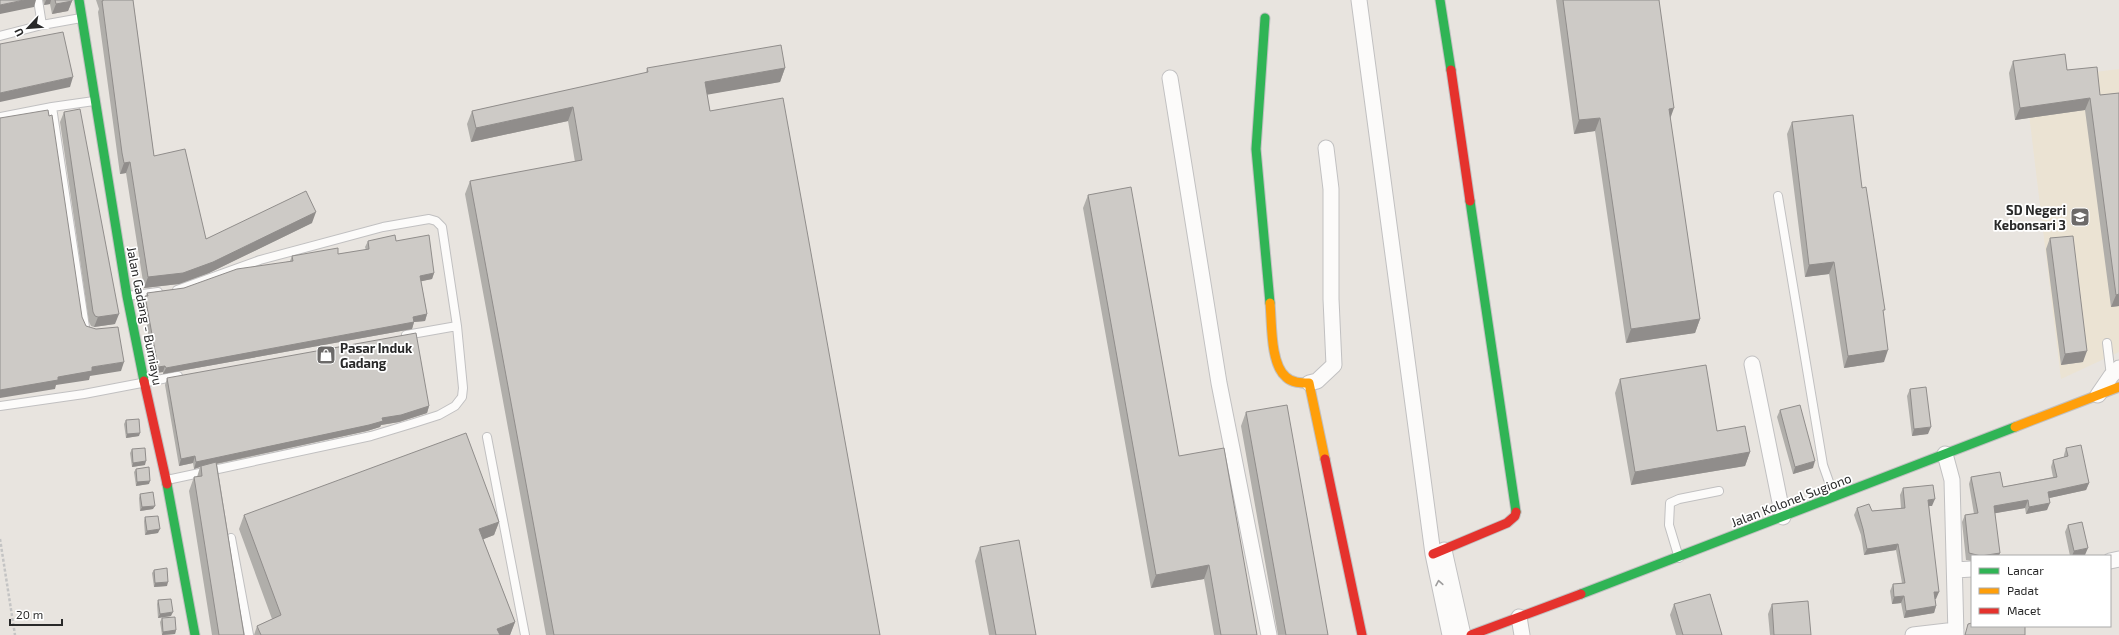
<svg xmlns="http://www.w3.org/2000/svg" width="2119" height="635" font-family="'Exo 2',sans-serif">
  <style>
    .education { fill: #ebe3d3 }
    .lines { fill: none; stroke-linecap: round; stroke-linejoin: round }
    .lane-casing { stroke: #c1c0c1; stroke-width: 10 }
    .street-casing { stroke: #c1c0c1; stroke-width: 17 }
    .fast-casing { stroke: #c1c0c1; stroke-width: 11 }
    .slow-casing { stroke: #c1c0c1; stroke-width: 11 }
    .jam-casing { stroke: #c1c0c1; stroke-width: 11 }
    .path { stroke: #c4c4c4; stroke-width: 2.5; stroke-dasharray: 3 2; stroke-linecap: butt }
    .lane { stroke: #fcfbfa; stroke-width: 8 }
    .street { stroke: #fcfbfa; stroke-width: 15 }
    .fast { stroke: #30b455; stroke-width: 9 }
    .slow { stroke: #ff9f0a; stroke-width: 9 }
    .jam { stroke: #e5322d; stroke-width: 9 }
    .wall { fill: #b0aeaa }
    .shaded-wall { fill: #908d8b }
    .building { fill: #cdcac6; stroke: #908d8b }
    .oneway { stroke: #9d9c9c }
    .labels { text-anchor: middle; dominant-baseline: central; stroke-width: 3.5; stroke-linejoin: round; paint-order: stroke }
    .poi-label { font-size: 13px; font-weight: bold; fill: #292929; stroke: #fff; text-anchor: end }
    .street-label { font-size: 13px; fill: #292929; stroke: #fff }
  </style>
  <rect width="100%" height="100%" fill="#e8e4df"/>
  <path class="education" d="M2119,69V352L2061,379L2025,81Z"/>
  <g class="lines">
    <defs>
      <path id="lane" d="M38,0L42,25
        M0,36L42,25L81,18
        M52,107L85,327
        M0,117L52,107L94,101
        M1778,196L1823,465L1834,496
        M177,290L260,260L383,227L429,219L436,221L442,227L457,326
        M127,296L158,292
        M2107,343L2111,376
        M0,406L84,394L178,376
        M487,437L525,635
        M167,480L371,436L414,423L439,415L455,406L462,397L463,388L457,326L406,335
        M231,538L249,635
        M1679,558L1669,525L1670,503L1679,499L1719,491"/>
      <path id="street" d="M1359,0L1433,554L1450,635
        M1170,78L1219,383L1269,635
        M1752,364L1783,517
        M1309,383L1317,381L1334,365L1331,299V189L1326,148
        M2098,395L2111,376L2119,368
        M1945,454L1952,480L1956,635
        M1444,550L1463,635
        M2110,561L2119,559
        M1955,570L1972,569
        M1519,617L1522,635
        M1913,635L1956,630"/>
      <path id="fast" d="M79,0L127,296L144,381
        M1440,0L1451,70
        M1265,18L1256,149L1270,303
        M1470,201L1516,512
        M167,484L195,635
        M1581,594L2015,427"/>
      <path id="slow" d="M1270,303C1272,322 1270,364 1286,377C1292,383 1301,383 1309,383L1325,459
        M2015,427L2119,387"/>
      <path id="jam" d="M1451,70L1470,201
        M144,381L167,484
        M1325,459L1362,635
        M1433,554L1507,523L1515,516L1516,512
        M1471,635L1581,594"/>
    </defs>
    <use href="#lane" class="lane-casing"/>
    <use href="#street" class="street-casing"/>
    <use href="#fast" class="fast-casing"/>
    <use href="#slow" class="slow-casing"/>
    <use href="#jam" class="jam-casing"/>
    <path class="path" d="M0,539L15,635"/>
    <use href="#lane" class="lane"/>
    <use href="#street" class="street"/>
    <use href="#fast" class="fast"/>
    <use href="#slow" class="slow"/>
    <use href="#jam" class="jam"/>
  </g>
  <path class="wall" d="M43,0H72V1L68,11L52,14L50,4L44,5Z
    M96,0H133L154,156L206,239L312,223L209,273L179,284L144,288L126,173L120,174L98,12L99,9Z
    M1556,0H1659L1670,118L1700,319L1695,333L1626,343L1595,131L1574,134Z
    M2013,61L2067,70L2100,95L2119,93V306L2111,307L2085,110L2015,120L2009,73Z
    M647,68H785L780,82L707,94L710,111L880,635H546L465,194L470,181L575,162L568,121L471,142L467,124L472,111L646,73Z
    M64,112L115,324L94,327L91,326L89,322L60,122Z
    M1792,122L1862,188L1883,314L1884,362L1844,368L1829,274L1805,277L1787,134Z
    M1088,195L1179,456L1257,635H1214L1204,579L1151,588L1083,208Z
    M2050,238L2083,362L2061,365L2046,249Z
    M368,241H396L434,273L432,279L421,281L427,314L425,321L414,322L412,329L163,374V372L155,373L143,303L147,293L184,288L290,261L292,256L338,254L366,250L365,247Z
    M167,378L429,406L427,413L399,422L381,425L380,427L367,431L217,464L244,635H212L189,491L194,477H197L200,467L194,469L193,463L179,466L165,385Z
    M1620,379L1717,431L1750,452L1745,466L1631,485L1615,393Z
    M1910,389L1928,434L1912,436L1907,396Z
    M1780,410L1813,468L1793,474L1777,417Z
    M1246,412L1328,635H1278L1241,426Z
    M126,420L139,436L126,438L124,424Z
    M2066,448L2089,483L2086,490L2049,498L2047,510L2026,514L2025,508L1995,513L1999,556H1972V561L1966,560L1962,522L1965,515L1974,514L1969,484L1971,477L2003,487L2053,477L2051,467L2053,460L2064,457V455Z
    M132,449L145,465L132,467L130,453Z
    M136,469L149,484L136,486L134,472Z
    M1903,488L1932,506H1929L1936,599H1935L1936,606L1934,613L1904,618L1901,603L1892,604L1890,591L1893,584L1902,583L1896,550L1864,555L1861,535L1854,515L1857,508L1872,511L1901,508L1900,495Z
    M140,494L153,509L140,511L139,498Z
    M244,515L499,522L494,535L483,539L515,622L510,635H254L257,626L272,619L239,529Z
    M145,517L158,533L145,535L144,521Z
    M2068,525L2085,555L2081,556H2070L2065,532Z
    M980,547L1036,635H989L975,561Z
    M154,570L167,586L154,587L152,573Z
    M158,600L171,616L158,618L157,604Z
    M1674,604L1722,635H1676L1670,615Z
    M1772,604L1811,635H1770L1768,614Z
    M162,618L176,630L175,634L162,635L160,622Z"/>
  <path class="shaded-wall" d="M24,0H36L34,7L0,14V5Z
    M46,0H51L50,4L44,5Z
    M72,1L68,11L52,14L56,4Z
    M785,68L780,82L700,96L705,82Z
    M73,77L70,87L0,102V93Z
    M2090,98L2085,110L2015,120L2020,108Z
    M573,107L568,121L471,142L476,128Z
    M1674,108L1669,122V109Z
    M1600,118L1595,131L1574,134L1579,120Z
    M130,162L126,173L120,174L124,163Z
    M316,212L312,223L209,273L179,284L144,288L148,277Z
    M1834,262L1829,274L1805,277L1809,265Z
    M434,273L432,279L418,282L420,276Z
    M2119,294V306L2111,307L2116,295Z
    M119,314L115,324L94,327L98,317Z
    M427,314L425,321L414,322L412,329L163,374L166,368Z
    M1700,319L1695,333L1626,343L1631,329Z
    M1888,350L1884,362L1844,368L1848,356Z
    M2087,351L2083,362L2061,365L2065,354Z
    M124,362L121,371L90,376L89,380L56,385L55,389L0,398V390L58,377L92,367Z
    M165,366L163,372L155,373L158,367Z
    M429,406L427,413L399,422L381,425L380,427L367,431L201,467V466L200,467L194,469L196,462Z
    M1931,427L1928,434L1912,436L1914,429Z
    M140,433L139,436L126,438L127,434Z
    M1750,452L1745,466L1631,485L1635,472Z
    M195,456L193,463L179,466L181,459Z
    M146,461L145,465L132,467L133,463Z
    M1815,461L1813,468L1793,474L1795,467Z
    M150,481L149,484L136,486L137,482Z
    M2089,483L2086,490L2045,499L2048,492Z
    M1935,499L1932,506H1925L1928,500Z
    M2028,500L2025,508L1991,514L1994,506Z
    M2050,503L2047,510L2026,514L2029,507Z
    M155,506L153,509L140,511L142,507Z
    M499,522L494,535L474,543L479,529Z
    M160,529L158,533L145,535L147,531Z
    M1898,544L1896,550L1864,555L1867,549Z
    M2088,548L2085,555L2081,556H2072L2074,551Z
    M2000,553L1999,556H1980H1981Z
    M1209,565L1204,579L1151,588L1156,575Z
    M168,582L167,586L154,587L155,583Z
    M1934,592H1939L1936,599H1931Z
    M1904,596L1901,603L1892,604L1894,597Z
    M1936,606L1934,613L1904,618L1906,611Z
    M173,612L171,616L158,618L160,614Z
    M515,622L510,635H495L497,629Z
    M176,630L175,634L162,635L163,632Z"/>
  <path class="building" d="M0,0H24L0,5Z
    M55,0H72V1L56,4Z
    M103,0H133L154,156L185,149L206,239L306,191L316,212L213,262L183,273L148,277L130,162L124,163L122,153L102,1H103Z
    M1563,0H1659L1674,108L1669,109L1700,319L1631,329L1600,118L1579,120Z
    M63,32L73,77L0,93V44Z
    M781,45L785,68L705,82L710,111L783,98L880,635H554L470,181L582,160L573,107L476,128L472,111L648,72L647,68Z
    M2065,54L2067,70L2097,67L2100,95L2119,93V294L2116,295L2090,98L2020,108L2013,61Z
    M80,109L119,314L98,317L95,316L93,312L64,112Z
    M48,110L49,116L52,115L82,317L86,326L96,329L118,327L124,362L92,367V371L58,377V380L0,390V118Z
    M1853,115L1862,188L1866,187L1885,310H1883L1888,350L1848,356L1834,262L1809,265L1792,122Z
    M1131,187L1179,456L1224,448L1257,635H1221L1209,565L1156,575L1088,195Z
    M395,235L396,241L429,235L434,273L420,276L427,314L413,317L414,322L166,368L165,366L158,367L145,296H148L147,293L184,288L237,269L293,261L292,256L338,248V254L369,249L368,241Z
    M2073,236L2087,351L2065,354L2050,238Z
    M416,333L429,406L401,415L382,418L383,421L369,425L196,462L195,456L181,459L167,378Z
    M1706,365L1717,431L1745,426L1750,452L1635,472L1620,379Z
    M1926,387L1931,427L1914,429L1910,389Z
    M1287,405L1328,635H1286L1246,412Z
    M1800,405L1815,461L1795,467L1780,410Z
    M139,419L140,433L127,434L126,420Z
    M466,433L499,522L479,529L515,622L497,629L500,635H261L257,626L281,615L244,515Z
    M2081,445L2089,483L2048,492L2050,503L2029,507L2028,500L1994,506L2000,553L1981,556L1969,553L1965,515L1978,513L1971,477L2000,472L2003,487L2057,477L2053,460L2068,456L2066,448Z
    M145,448L146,461L133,463L132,449Z
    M216,462L244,635H219L194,477L202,476L201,466Z
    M149,467L150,481L137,482L136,469Z
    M1933,485L1935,499L1928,500L1939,592H1934L1936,606L1906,611L1904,596L1894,597L1893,584L1905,583L1898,544L1867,549L1863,529L1857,508L1869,504L1872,511L1905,508L1903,488Z
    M153,492L155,506L142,507L140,494Z
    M158,516L160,529L147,531L145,517Z
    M2082,522L2088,548L2074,551L2068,525Z
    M1019,540L1036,635H996L980,547Z
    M167,568L168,582L155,583L154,570Z
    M1710,594L1722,635H1683L1674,604Z
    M171,599L173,612L160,614L158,600Z
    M1808,601L1811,635H1774L1772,604Z
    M175,617L176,630L163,632L162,618Z
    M1972,623V626H2025V635H1965L1968,624Z"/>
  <defs><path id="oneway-chevron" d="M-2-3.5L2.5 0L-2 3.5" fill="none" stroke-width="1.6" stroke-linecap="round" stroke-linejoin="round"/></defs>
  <use class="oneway" href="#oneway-chevron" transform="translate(1439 583) rotate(-100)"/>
  <defs>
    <symbol id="school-square" viewBox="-11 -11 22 22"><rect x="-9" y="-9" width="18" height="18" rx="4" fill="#6c6a69" stroke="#fff"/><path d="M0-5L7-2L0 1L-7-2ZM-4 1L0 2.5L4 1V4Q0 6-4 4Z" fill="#fff"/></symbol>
    <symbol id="shop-square" viewBox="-11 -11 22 22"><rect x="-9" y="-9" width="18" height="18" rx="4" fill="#6c6a69" stroke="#fff"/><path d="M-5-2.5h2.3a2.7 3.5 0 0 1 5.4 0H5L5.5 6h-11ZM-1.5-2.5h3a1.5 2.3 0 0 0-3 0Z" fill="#fff"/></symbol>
  </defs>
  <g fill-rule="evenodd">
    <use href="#school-square" x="2069" y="206" width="22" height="22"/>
    <use href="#shop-square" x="315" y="344" width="22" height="22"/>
  </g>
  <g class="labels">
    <g class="poi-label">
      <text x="2066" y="210">SD Negeri<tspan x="2066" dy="15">Kebonsari 3</tspan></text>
      <text x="340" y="348" text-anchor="start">Pasar Induk<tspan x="340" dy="15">Gadang</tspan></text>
    </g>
    <g class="street-label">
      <text transform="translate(145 316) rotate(79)">Jalan Gadang - Bumiayu</text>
      <text transform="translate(1791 500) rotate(-21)">Jalan Kolonel Sugiono</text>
    </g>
  </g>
  <rect x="1971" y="555" width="140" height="72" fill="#ffffff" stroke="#a9a9a9"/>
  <rect x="1979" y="568" width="20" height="6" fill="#30b455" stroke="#a9a9a9"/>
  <text x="2007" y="575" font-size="12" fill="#292929">Lancar</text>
  <rect x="1979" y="588" width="20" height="6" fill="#ff9f0a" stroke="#a9a9a9"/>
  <text x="2007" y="595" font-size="12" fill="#292929">Padat</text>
  <rect x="1979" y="608" width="20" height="6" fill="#e5322d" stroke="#a9a9a9"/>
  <text x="2007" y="615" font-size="12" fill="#292929">Macet</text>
  <g transform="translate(28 28) rotate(244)" stroke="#ffffff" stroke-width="3" paint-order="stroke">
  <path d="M0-3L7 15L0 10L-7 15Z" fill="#292929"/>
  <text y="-6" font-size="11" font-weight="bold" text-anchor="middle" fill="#292929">U</text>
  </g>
  <path d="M10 619v6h52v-6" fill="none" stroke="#292929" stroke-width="2"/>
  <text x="16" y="619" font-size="12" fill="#292929" stroke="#ffffff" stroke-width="3" paint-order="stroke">20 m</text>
</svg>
